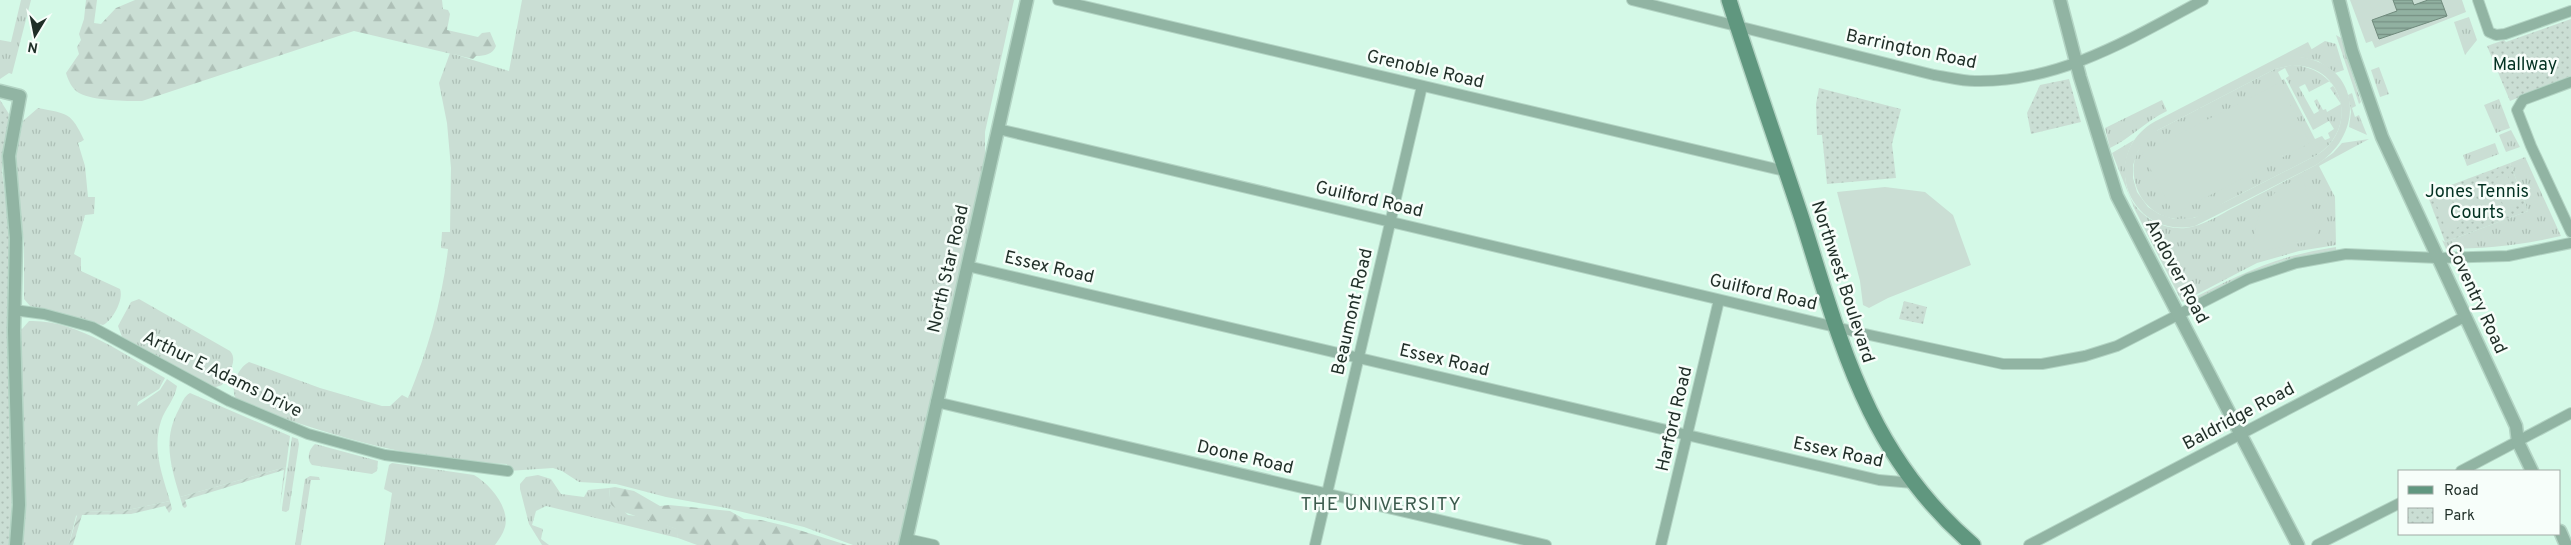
<svg xmlns="http://www.w3.org/2000/svg" width="2571" height="545" font-family="Overpass,sans-serif">
  <style>
    .grass { fill: url(#grass-tufts); fill-rule: evenodd }
    .forest { fill: url(#forest-firs) }
    .park { fill: url(#park-dots) }
    .garden { fill: url(#garden-furrows) }
    .pitch { fill: #caded4; fill-rule: evenodd }
    .water { fill: url(#water-rules); stroke: #6f8a7c }
    .lines { fill: none; stroke-linecap: round; stroke-linejoin: round }
    .minor-casing { stroke: #b3d4c4; stroke-width: 12 }
    .tertiary-casing { stroke: #b3d4c4; stroke-width: 15 }
    .secondary-casing { stroke: #b3d4c4; stroke-width: 18 }
    .minor { stroke: #91b4a3; stroke-width: 10 }
    .tertiary { stroke: #91b4a3; stroke-width: 12 }
    .secondary { stroke: #60977f; stroke-width: 15 }
    .labels { text-anchor: middle; dominant-baseline: central; stroke-width: 5; stroke-linejoin: round; paint-order: stroke }
    .street-label { font-size: 18px; fill: #1f2e27; stroke: #f7fefa }
    .park-label { font-size: 18px; fill: #033222; stroke: #f7fefa }
    .neighbourhood-label { font-size: 19px; letter-spacing: 1px; fill: #3c5c4e; stroke: #f7fefa }
  </style>
  <defs>
    <pattern id="grass-tufts" width="24" height="20" patternUnits="userSpaceOnUse" patternTransform="scale(1.25)"><rect width="24" height="20" fill="#caded4"/><path d="M3 7l-1-3M5 7V3M7 7l1-3M15 17l-1-3M17 17v-4M19 17l1-3" fill="none" stroke="#adbfb6"/></pattern>
    <pattern id="forest-firs" width="22" height="20" patternUnits="userSpaceOnUse" patternTransform="scale(1.25)"><rect width="22" height="20" fill="#caded4"/><path d="M5 1l3.5 6h-7zM16 11l3.5 6h-7z" fill="#adbfb6"/></pattern>
    <pattern id="park-dots" width="8" height="8" patternUnits="userSpaceOnUse" patternTransform="scale(1.25)"><rect width="8" height="8" fill="#caded4"/><path d="M2 2h.1M6 6h.1" fill="none" stroke="#adbfb6" stroke-width="1.8" stroke-linecap="round"/></pattern>
    <pattern id="garden-furrows" width="10" height="10" patternUnits="userSpaceOnUse" patternTransform="scale(1.25)"><rect width="10" height="10" fill="#caded4"/><path d="M-1 1l2-2M0 10L10 0M9 11l2-2" fill="none" stroke="#adbfb6"/></pattern>
    <pattern id="water-rules" width="6" height="5" patternUnits="userSpaceOnUse" patternTransform="scale(1.25)"><rect width="6" height="5" fill="#91b1a1"/><path d="M0 2.5h6" fill="none" stroke="#769083"/></pattern>
  </defs>
  <rect width="100%" height="100%" fill="#d4f9e7"/>
  <path class="grass" d="M21,0H31L12,74L9,73L0,79V40L11,42Z
    M522,0H1014L985,132V156L898,545H853L804,527L726,508L666,497L616,484L579,482L562,471L553,468L508,471L507,464C413,461 325,435 238,401C228,391 237,368 249,362L320,388L382,406H390L402,395L408,398C428,350 442,301 448,249L441,248L442,232H450L451,168L447,123L439,83L450,53L509,71Z
    M2469,17L2477,40L2465,55L2454,22Z
    M2336,35L2341,38L2361,102L2359,104Z
    M2325,41L2336,44L2344,70L2335,73L2318,61L2299,57Z
    M2292,65C2344,68 2360,126 2317,155C2288,170 2260,184 2231,199C2217,206 2202,218 2186,219C2135,224 2113,155 2158,130L2275,69ZM2285,68L2289,76L2286,78L2313,130L2329,121L2334,129L2328,133L2330,138L2325,140L2322,136L2315,139L2284,79L2282,80L2278,72ZM2330,81L2333,86L2330,88L2341,104L2327,112L2326,109L2323,110L2317,99L2314,101L2319,111L2314,114L2299,87L2305,84L2309,92Z
    M2379,67L2389,94L2380,97L2371,70Z
    M2352,93L2356,106L2352,108L2355,117L2359,115L2367,135L2349,127L2351,112L2348,95Z
    M2499,99L2510,128L2496,133L2484,105Z
    M2162,100L2167,111C2146,121 2131,138 2110,148L2105,128Z
    M38,108C68,114 71,112 84,140L78,143L85,166L88,197H95L94,214L85,215L74,254L81,258V271L120,289C124,299 113,320 103,325L30,306L24,299V242L15,171L16,154L23,121Z
    M2511,130L2520,147L2506,152L2499,135Z
    M2369,139L2319,166L2335,197L2336,245L2299,251L2257,263L2182,302L2135,210L2112,153L2134,140C2123,158 2122,180 2131,199C2141,218 2164,230 2186,228C2203,226 2219,215 2235,207C2262,193 2289,179 2316,165L2333,153L2342,143Z
    M2495,143L2499,154L2467,166L2463,155Z
    M2525,157L2561,236C2523,245 2486,249 2446,249L2442,240L2445,242L2528,211L2510,163Z
    M2336,247V250L2282,261L2257,270L2188,305L2186,302C2240,274 2275,256 2336,247Z
    M139,299L230,351C239,361 227,375 222,385L213,388L122,337L118,326L131,302Z
    M29,321C76,319 126,355 165,378L159,389L138,402L137,406L160,390L167,379L177,386C175,399 165,409 161,421C152,449 162,474 170,501L123,511L82,512L76,516L69,545H22L20,328L22,329Z
    M190,393L290,436L286,467L180,497C171,466 162,440 179,409C182,403 184,396 190,393Z
    M292,437L298,439L299,444L289,510L286,512L282,511V508Z
    M315,444L378,461L377,471L372,474L312,465C306,459 309,449 315,444Z
    M392,463L474,475C490,484 510,508 505,527C503,534 499,539 495,545H384L392,493L384,489L389,465Z
    M538,475L551,479L561,494L584,497L588,490L609,488L610,498L628,515L645,517L677,529L678,538L546,506L536,511L532,525L543,529L541,539L549,545H542L529,524L520,489V484L526,477Z
    M310,476L319,477L320,480H311L301,545H295L305,479Z"/>
  <path class="forest" d="M86,0H97L94,23L101,24L116,8L135,0H442L443,9L448,10L450,14L447,30L478,37L482,33L490,32L496,46C493,54 485,56 476,56L473,59L354,31L142,101C125,101 95,101 79,93C72,89 68,80 66,73L79,54L77,47L81,40L79,34L84,19Z
    M615,487L634,491L660,506L669,505L730,511L744,519L761,520L786,526L847,545H697L678,538L676,529C663,523 616,513 611,504C609,500 610,493 609,488Z"/>
  <path class="park" d="M2571,19V76L2510,101L2487,46L2504,40L2506,42Z
    M2069,79L2081,122L2031,134L2027,113L2040,85Z
    M1819,88L1901,109L1892,144L1896,178L1827,184L1822,135H1817L1816,104Z
    M0,100L9,114L2,170L11,244L8,330L13,470L10,545H0Z
    M2510,163L2528,211L2445,242L2427,194Z
    M1904,301L1927,307L1923,324L1899,319Z"/>
  <path class="garden" d="M286,467L280,506L284,470L185,500L187,506L185,508L183,507L180,497Z
    M170,501L172,509L169,513L165,506L131,514L82,515L73,545H69L78,512L123,511Z"/>
  <path class="pitch" d="M2350,0H2462L2466,12L2375,48L2372,41L2366,43Z
    M2308,42L2312,50L2300,57C2361,65 2366,134 2316,165L2195,226C2130,240 2097,156 2154,122ZM2288,66C2341,60 2362,127 2317,155L2194,218L2174,219L2159,214L2148,207L2137,192L2133,178V165L2138,151L2145,141L2158,130L2275,69Z
    M2279,83L2310,143L2174,214L2142,153Z
    M2507,174L2519,205L2505,210L2493,179Z
    M2302,176L2318,231L2314,240L2253,253C2255,209 2263,196 2302,176Z
    M2488,181L2499,212L2485,217L2474,186Z
    M1885,187L1925,192L1953,215L1971,265L1888,298L1869,308L1863,305L1860,281L1837,192Z
    M2469,188L2480,219L2466,224L2454,193Z
    M2450,195L2461,226L2447,232L2435,201Z"/>
  <path class="water" d="M2393,0H2412L2414,5L2428,0H2441L2447,16L2379,39L2372,20L2397,11Z"/>
  <g class="lines">
    <defs>
      <path id="minor" d="M1058,0L1785,171
        M1632,0L1934,75C1947,77 1962,81 1975,81C2059,83 2132,38 2203,0
        M2478,0L2489,32L2496,35L2505,34L2571,11
        M2571,82L2523,100L2517,110L2531,146L2571,232
        M998,129L1865,334L2003,364H2042L2085,356L2117,346L2248,279L2296,263L2346,254L2438,258L2508,256L2571,243
        M967,266L1879,480L1913,483
        M14,310L44,314L92,327L229,401L308,434L385,455L508,471
        M936,402L1546,545
        M2461,471L2571,413
        M907,539L934,545
        M1315,545L1422,86
        M1661,545L1719,300
        M2029,545L2464,317
        M2317,545L2400,503"/>
      <path id="tertiary" d="M2060,0L2080,77L2117,196L2298,545
        M2339,0L2352,51L2382,137L2516,426L2518,442L2532,471
        M0,91L20,96L9,156L16,238L14,331L19,505L16,545
        M2560,531L2566,545
        M905,545L1027,0"/>
      <path id="secondary" d="M1729,0C1752,73 1778,146 1802,219C1842,346 1867,454 1973,545"/>
    </defs>
    <use href="#minor" class="minor-casing"/>
    <use href="#tertiary" class="tertiary-casing"/>
    <use href="#secondary" class="secondary-casing"/>
    <use href="#minor" class="minor"/>
    <use href="#tertiary" class="tertiary"/>
    <use href="#secondary" class="secondary"/>
  </g>
  <g class="labels">
    <g class="street-label">
      <text transform="translate(1911 50) rotate(12)">Barrington Road</text>
      <text transform="translate(1425 70) rotate(13)">Grenoble Road</text>
      <text transform="translate(1369 200) rotate(13)">Guilford Road</text>
      <text transform="translate(1049 268) rotate(13)">Essex Road</text>
      <text transform="translate(949 269) rotate(-77)">North Star Road</text>
      <text transform="translate(2176 272) rotate(62)">Andover Road</text>
      <text transform="translate(1842 282) rotate(72)">Northwest Boulevard</text>
      <text transform="translate(1763 293) rotate(13)">Guilford Road</text>
      <text transform="translate(2476 299) rotate(65)">Coventry Road</text>
      <text transform="translate(1353 312) rotate(-77)">Beaumont Road</text>
      <text transform="translate(1444 361) rotate(13)">Essex Road</text>
      <text transform="translate(222 375) rotate(26)">Arthur E Adams Drive</text>
      <text transform="translate(2239 417) rotate(-28)">Baldridge Road</text>
      <text transform="translate(1675 419) rotate(-77)">Harford Road</text>
      <text transform="translate(1838 453) rotate(12)">Essex Road</text>
      <text transform="translate(1245 458) rotate(13)">Doone Road</text>
    </g>
    <g class="park-label">
      <text x="2525" y="65">Mallway</text>
      <text x="2477" y="192">Jones Tennis<tspan x="2477" dy="21">Courts</tspan></text>
    </g>
    <g class="neighbourhood-label">
      <text x="1381" y="505">THE UNIVERSITY</text>
    </g>
  </g>
  <rect x="2398" y="470" width="162" height="65" fill="#f7fefa" stroke="#a1aba6"/>
  <rect x="2408" y="486" width="25" height="8" fill="#60977f" stroke="#a1aba6"/>
  <text x="2444" y="495" font-size="15" fill="#1f2e27">Road</text>
  <rect x="2408" y="508" width="25" height="15" fill="url(#park-dots)" stroke="#a1aba6"/>
  <text x="2444" y="520" font-size="15" fill="#1f2e27">Park</text>
  <g transform="translate(35 35) rotate(190)" stroke="#f7fefa" stroke-width="4" paint-order="stroke">
  <path d="M0-4L9 19L0 12L-9 19Z" fill="#1f2e27"/>
  <text y="-8" font-size="14" font-weight="bold" text-anchor="middle" fill="#1f2e27">N</text>
  </g>
</svg>
